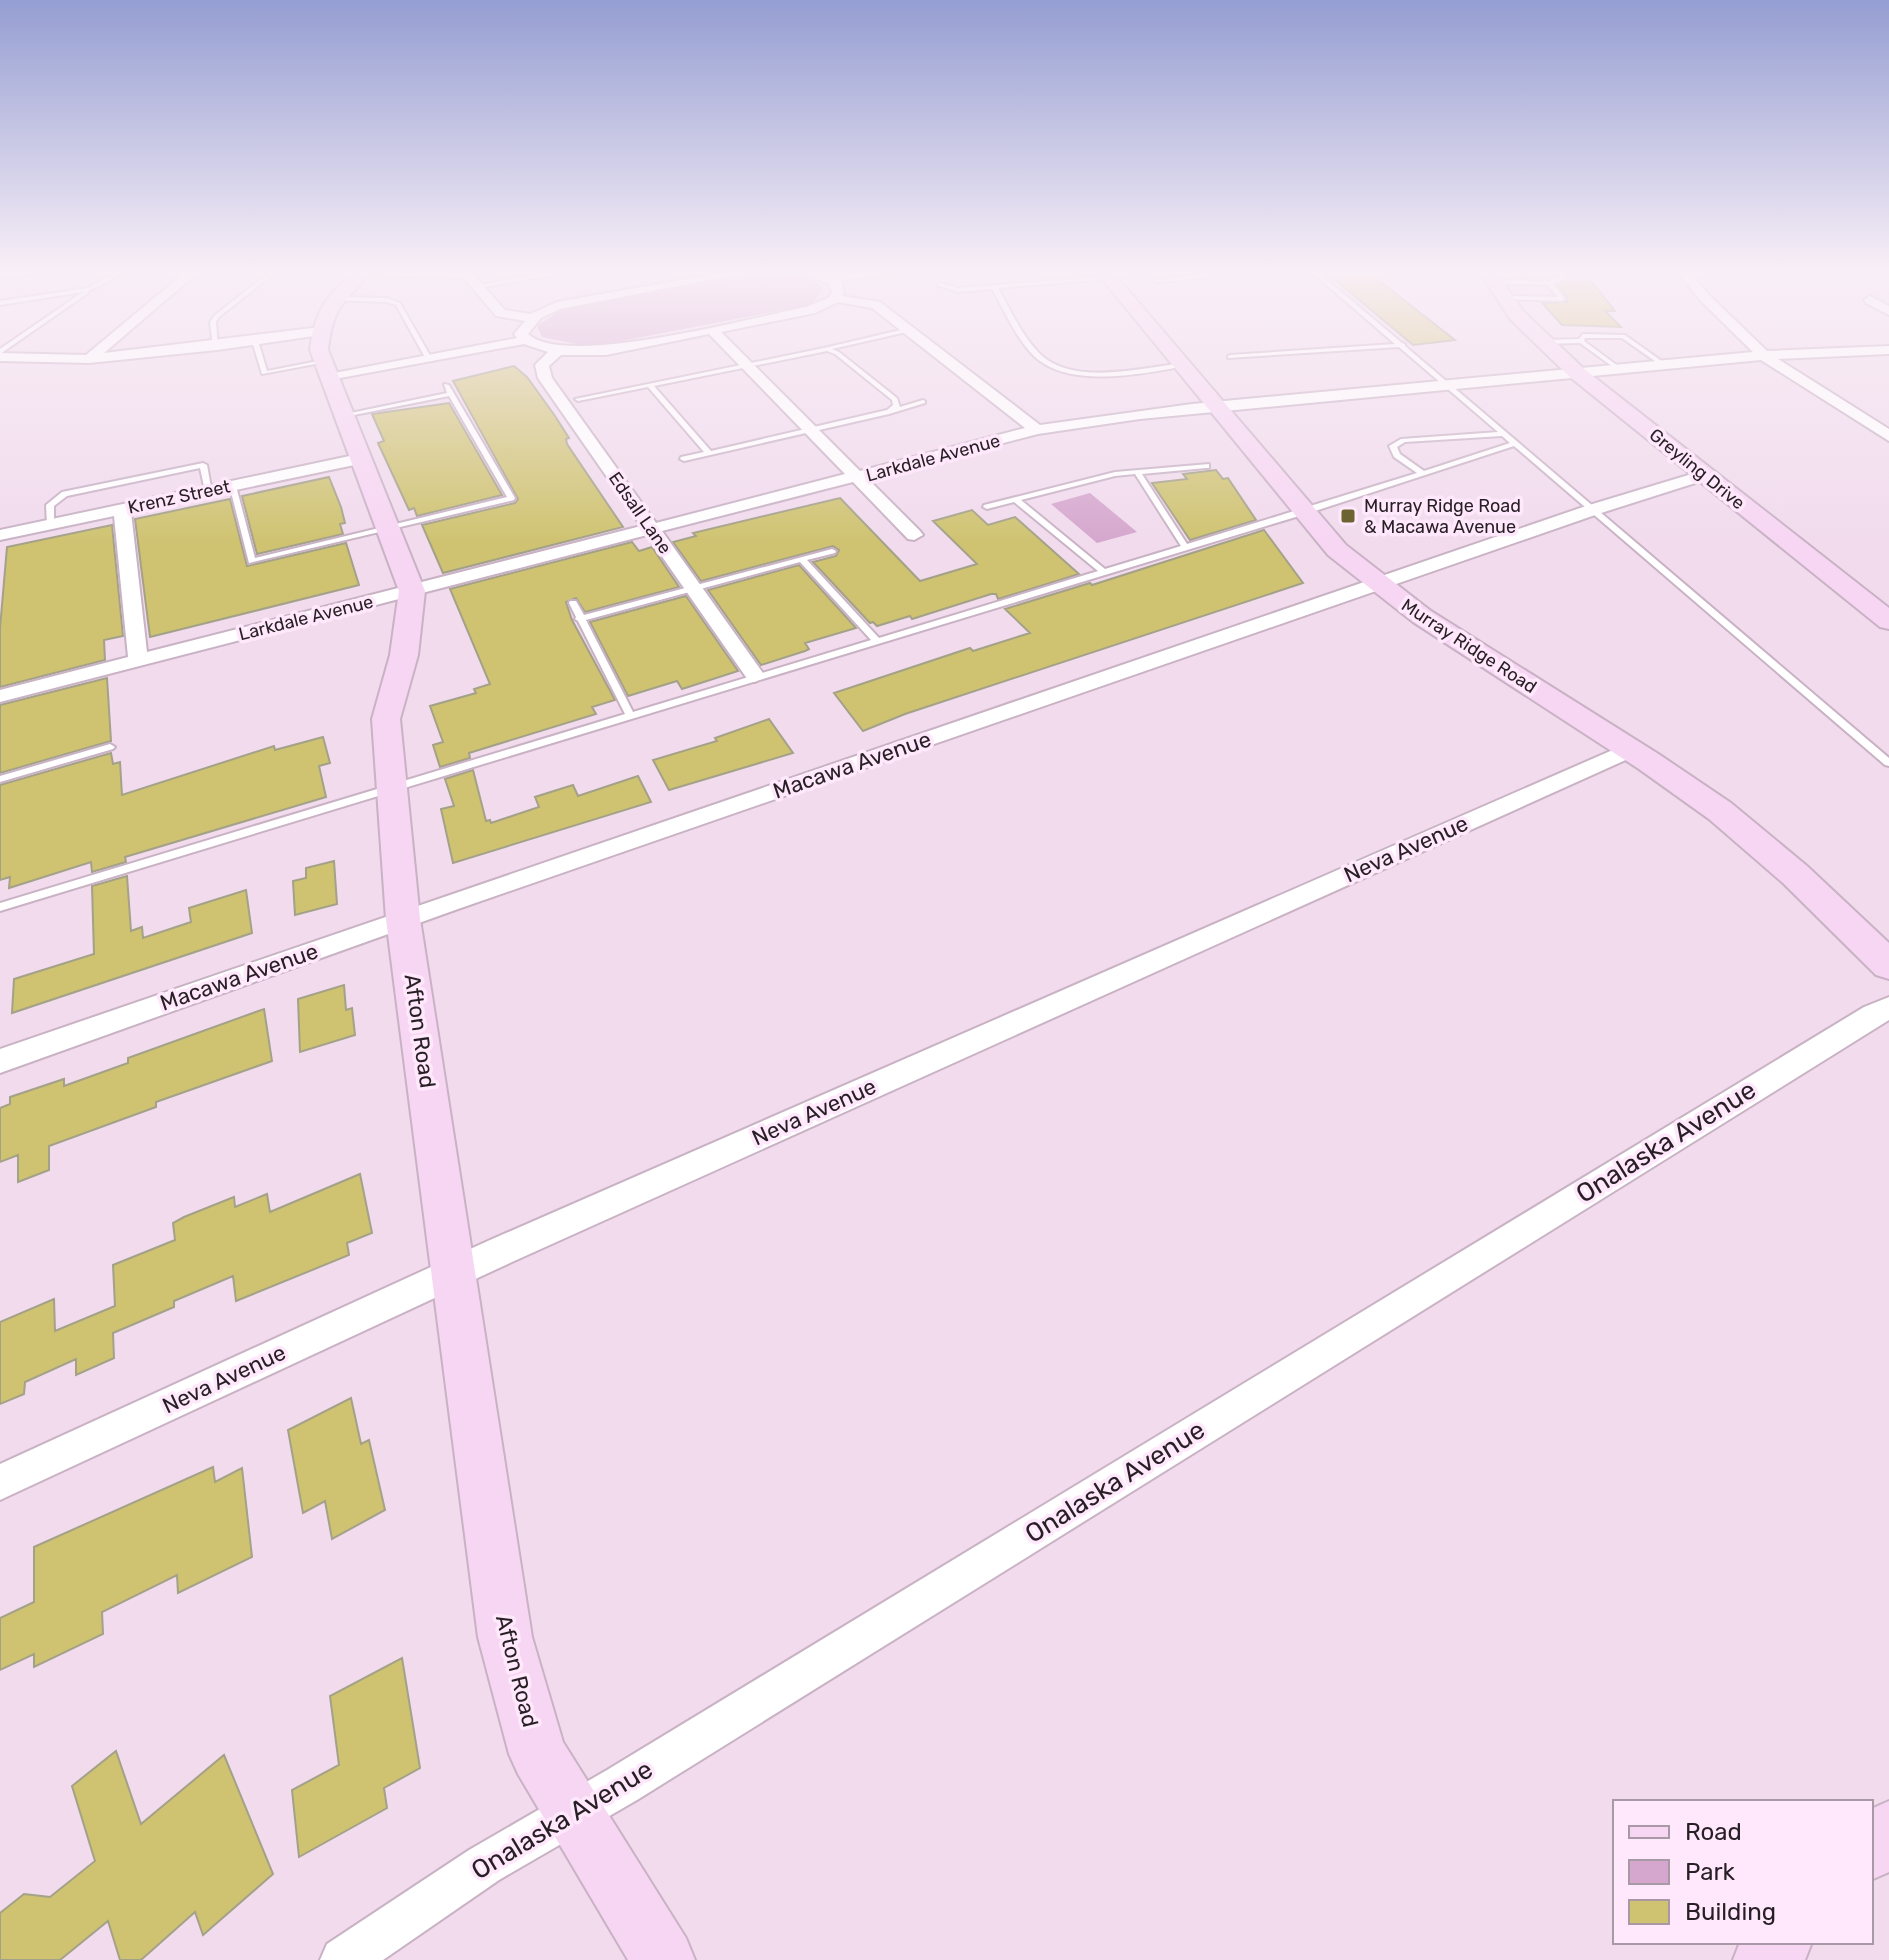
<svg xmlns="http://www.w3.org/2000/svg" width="1889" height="1960" font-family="Rubik,sans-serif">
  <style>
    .green { fill: #d5a7ce }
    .building { fill: #cfc371; stroke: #a4a189; stroke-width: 2 }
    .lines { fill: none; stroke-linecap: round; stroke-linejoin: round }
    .lane-casing { stroke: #c8b2c4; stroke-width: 4 }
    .street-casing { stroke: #c8b2c4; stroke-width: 4 }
    .secondary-casing { stroke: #c8b2c4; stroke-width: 4 }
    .lane { fill: #fff; fill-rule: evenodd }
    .street { fill: #fff; fill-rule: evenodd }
    .secondary { fill: #f7d6f3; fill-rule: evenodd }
    .poi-dot { fill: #6b6330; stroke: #ffe8fb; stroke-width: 3 }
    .labels { text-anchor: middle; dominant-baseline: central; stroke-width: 7; stroke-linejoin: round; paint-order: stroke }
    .far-street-label { font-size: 18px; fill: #271f25; stroke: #ffe8fb }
    .far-poi-label { font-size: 18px; fill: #271f25; stroke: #ffe8fb; text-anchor: start }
    .street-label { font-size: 22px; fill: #271f25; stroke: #ffe8fb }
    .near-street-label { font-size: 26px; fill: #271f25; stroke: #ffe8fb }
  </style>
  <rect width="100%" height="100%" fill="#f1dbed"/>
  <path class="green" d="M763,273C784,274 808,271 823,288L813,304L591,347L542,337L537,326L561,310Z
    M1090,493L1137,532L1097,543L1051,504Z"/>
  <path class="building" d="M1322,269H1364L1455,340L1413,345Z
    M1511,269L1549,270L1554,276L1519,277Z
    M1567,281L1592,282L1615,311H1605L1621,327L1562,325L1542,303L1567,302V297L1558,285Z
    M514,366L527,377L555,416L569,438L566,439L567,444L623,527L443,573L422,525L515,503L518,499L453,381Z
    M449,403L502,495L417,516L414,508L409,510L378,443L384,441L372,414Z
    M1216,470L1223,479L1228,478L1256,520L1190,540L1152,483L1187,479L1183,474Z
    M329,477L341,507L345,523L340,524L343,534L257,554L242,496Z
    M840,498L920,581L977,564L933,521L972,510L988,525L1015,517L1079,574L998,599L996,594H991L912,619L910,616L877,626L873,622L870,623L813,562L836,556L839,550L833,546L701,581L673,542L696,536L693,533Z
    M230,499L247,566L346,543L359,585L150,637L135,519Z
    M112,525L123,636L104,640L105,660L0,687V628L7,547Z
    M1264,530L1303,583L905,714L863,731L834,693L970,648L973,651L1030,633L1005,609L1090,583L1092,585Z
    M632,542L639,551L652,547L679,587L585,612L576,598L566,602L572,620L615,700L592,707L596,714L469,753L470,758L440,767L433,745L443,742L430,706L476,693L474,689L490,684L450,589Z
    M799,565L856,628L805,643L809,649L805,651L761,665L708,590Z
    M686,596L738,671L682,689L677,681L628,696L590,622Z
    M107,678L111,741L0,773V705Z
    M769,719L793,753L669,790L653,760L717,741L715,738Z
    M323,737L330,763L319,766L326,797L125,857L126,862L92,872L91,862L9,888L10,877L0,880V785L111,753L113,764L120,762L122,795L274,746L275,750Z
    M473,770L486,821L490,820L491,823L539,807L535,797L573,785L578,796L638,776L651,802L453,863L441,809L454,806L445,779Z
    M334,861L337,904L295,915L293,881L306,878V868Z
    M127,876L131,931L142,927L143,938L191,922L189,908L246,890L252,933L12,1013L14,979L94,954L92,886Z
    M344,985L346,1010L352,1008L355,1035L300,1052L298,999Z
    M264,1009L272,1061L156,1102V1107L49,1146V1170L18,1182V1155L0,1162V1108L10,1104V1097L64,1079V1086L128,1063V1058Z
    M360,1174L372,1233L347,1243L349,1255L236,1301L233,1276L174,1301V1307L113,1333L114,1358L76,1375V1359L25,1382L24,1394L0,1404V1322L54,1299L55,1331L115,1306L113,1265L175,1240L173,1223L184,1217L234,1197L235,1207L267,1194L270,1212Z
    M351,1398L361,1444L369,1440L385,1510L332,1539L325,1501L303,1513L288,1430Z
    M213,1467L215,1482L242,1468L252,1557L178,1593L177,1575L102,1612L103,1634L34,1667V1654L0,1670V1618L34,1602V1547Z
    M402,1658L420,1768L384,1788L387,1808L299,1857L292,1790L339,1765L330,1696Z
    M116,1751L141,1824L224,1755L273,1874L203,1935L195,1912L141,1960H120L108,1921L60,1960H0V1913L24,1894L50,1897L95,1861L72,1786Z"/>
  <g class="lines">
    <defs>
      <path id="lane" d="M116,269H121L119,276L88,291V293L0,354V349L83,292L0,305V301L88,288L114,274Z
        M274,269H280L219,317L216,322L218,346L213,347L210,322L215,315Z
        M566,269L568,272L478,288L475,286Z
        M1210,269H1225L1214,271L1205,278L1158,282L1155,280L1203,274Z
        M1308,269H1314L1402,343L1405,344V346L1889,758V766L1885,765L1514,446L1309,513L0,911V903L625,714L578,621L575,619L576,617L569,603L570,601H576L584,615L832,549L836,551L835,553L807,560L879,638L1098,571L1014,502L987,509L983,507L984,505L1115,472L1209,464V468H1206L1142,474L1187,544L1417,473L1394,457L1389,446L1401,439L1498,432L1399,347L1228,358V356L1230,355L1395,344ZM1502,436L1510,443L1424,471L1400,454L1397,447L1405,442ZM1135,474L1181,546L1105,569L1021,500L1115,476ZM800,562L871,640L633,712L586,620Z
        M1556,269H1560L1567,278L1553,284L1565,299L1562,301L1501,299L1503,296L1558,297L1547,285L1493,284L1490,282L1493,280L1549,281L1561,277Z
        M1110,276L1108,279L998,288C1010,309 1021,334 1038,352C1071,387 1141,368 1183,363L1186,365L1185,366C1143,374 1070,389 1035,357C1016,339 1005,311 992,289L958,292L937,285L940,283L958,288Z
        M334,297L387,298L400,303L432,359L429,361L426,359L396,305L386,302L332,300Z
        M909,328L911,331L832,349L839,352L897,398L900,407L923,400L925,401V403L889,414L684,461L680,459L681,457L704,452L648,387L578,401L575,399L824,348ZM827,351L835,354L892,400L893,405L887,410L711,451L654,386Z
        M1583,334L1625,335L1667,365L1662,366L1622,338H1585L1584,341L1622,369V371L1620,372L1580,343L1542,344L1539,342L1542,340L1579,339Z
        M255,339L258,341L267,371L323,360L326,362L262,374L252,341Z
        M444,384L449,385L515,498L514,500L249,563L229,484L236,486L255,558L507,497L449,396L344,417L341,415L447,393Z
        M203,463L207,465L212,493L205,491L200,468L67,496L54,506V526L47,524L46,505L62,492Z
        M110,744L115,747L113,749L0,782V776Z"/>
      <path id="street" d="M189,269H202L104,353L321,327L328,331L321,335L217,350L89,363L0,361V353L86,355Z
        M359,269L471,272L505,310L530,314L557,302L743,269H766L560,309L541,318L528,334C564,369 754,317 806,307L828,298L832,292L829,284L795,269H819L833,275L872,269H896L890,273L841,281L844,292L842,296L880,302L1040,425L1192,404L1753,352L1701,301L1675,269H1687L1709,295L1767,351L1889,346V354L1778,359L1889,429V441L1761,360L1140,419L1038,434L867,478L920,531L923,535L914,540L908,539L853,482L662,531L765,676L755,682L748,680L647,535L0,702V690L128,657L114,516L0,540V530L359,454L365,456V462L359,464L131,512L147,652L641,526L538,378L535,365L548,352L524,344L324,381V375L329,374L517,338L514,334L525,321L496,316L464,278L364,274ZM838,302L872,308L1025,428L860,471L721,332L815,313ZM709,334L845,474L656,523L552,378L549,366L561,355H606Z
        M1870,296L1889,306V315L1866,303L1864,300Z
        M1705,470L1713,475L1711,478L1598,514L458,909L0,1073V1049L1586,506Z
        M1631,742L1639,744L1642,749L1639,754L512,1262L0,1500V1464L490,1240Z
        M1889,997V1020L637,1800L499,1880L383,1960H320L327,1944L469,1850L607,1770L1864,1007Z"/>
      <path id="secondary" d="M0,269H46L38,274L0,279Z
        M357,269H374C346,304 334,300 328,350L425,591L418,655L400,719L420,919L532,1637L563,1742L686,1938L695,1960H628L518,1774L509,1754L478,1637L386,919L372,719L390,655L399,591L310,350C315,308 327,297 357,269Z
        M1094,269H1110L1346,545L1431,611L1660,755L1731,803L1807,866L1889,943V979L1876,975L1783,883L1709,819L1639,769L1413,622L1328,555Z
        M1478,269H1494L1523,311L1584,369L1889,608V629L1880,627L1570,377L1510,319Z
        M1889,1801V1872L1871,1880V1809Z
        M1740,1942H1812L1805,1960H1733Z"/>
    </defs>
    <use href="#lane" class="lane-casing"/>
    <use href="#street" class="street-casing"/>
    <use href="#secondary" class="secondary-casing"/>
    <use href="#lane" class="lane"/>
    <use href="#street" class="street"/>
    <use href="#secondary" class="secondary"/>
  </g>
  <linearGradient id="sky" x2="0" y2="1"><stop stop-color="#959ed2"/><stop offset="0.5" stop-color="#f9eff7"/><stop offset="1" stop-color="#f9eff7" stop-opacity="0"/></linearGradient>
  <rect width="1889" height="543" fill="url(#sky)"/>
  <rect class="poi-dot" x="1340" y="508" width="16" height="16" rx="4"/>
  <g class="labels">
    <g class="far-street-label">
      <text transform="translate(933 458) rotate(-15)">Larkdale Avenue</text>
      <text transform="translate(1697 469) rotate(39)">Greyling Drive</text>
      <text transform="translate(179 497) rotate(-12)">Krenz Street</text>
      <text transform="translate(640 513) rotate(55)">Edsall Lane</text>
      <text transform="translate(306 618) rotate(-14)">Larkdale Avenue</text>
      <text transform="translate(1469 646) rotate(33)">Murray Ridge Road</text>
    </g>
    <g class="far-poi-label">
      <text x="1364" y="506">Murray Ridge Road<tspan x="1364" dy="21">&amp; Macawa Avenue</tspan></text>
    </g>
    <g class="street-label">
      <text transform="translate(852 765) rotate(-19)">Macawa Avenue</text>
      <text transform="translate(1406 849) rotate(-24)">Neva Avenue</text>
      <text transform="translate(239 977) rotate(-19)">Macawa Avenue</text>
      <text transform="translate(420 1031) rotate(82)">Afton Road</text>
      <text transform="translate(814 1112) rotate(-24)">Neva Avenue</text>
      <text transform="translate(224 1379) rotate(-25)">Neva Avenue</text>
      <text transform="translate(517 1671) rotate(76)">Afton Road</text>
    </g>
    <g class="near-street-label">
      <text transform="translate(1666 1142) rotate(-32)">Onalaska Avenue</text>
      <text transform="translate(1115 1482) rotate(-32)">Onalaska Avenue</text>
      <text transform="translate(562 1820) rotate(-31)">Onalaska Avenue</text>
    </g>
  </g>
  <rect x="1613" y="1800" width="260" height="144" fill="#ffe8fb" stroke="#a998a5" stroke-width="2"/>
  <rect x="1629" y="1826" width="40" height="12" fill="#f7d6f3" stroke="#a998a5" stroke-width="2"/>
  <text x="1685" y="1840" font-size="24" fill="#271f25">Road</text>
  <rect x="1629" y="1860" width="40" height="24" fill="#d5a7ce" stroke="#a998a5" stroke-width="2"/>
  <text x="1685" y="1880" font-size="24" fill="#271f25">Park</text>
  <rect x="1629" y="1900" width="40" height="24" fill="#cfc371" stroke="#a998a5" stroke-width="2"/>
  <text x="1685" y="1920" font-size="24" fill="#271f25">Building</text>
</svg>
